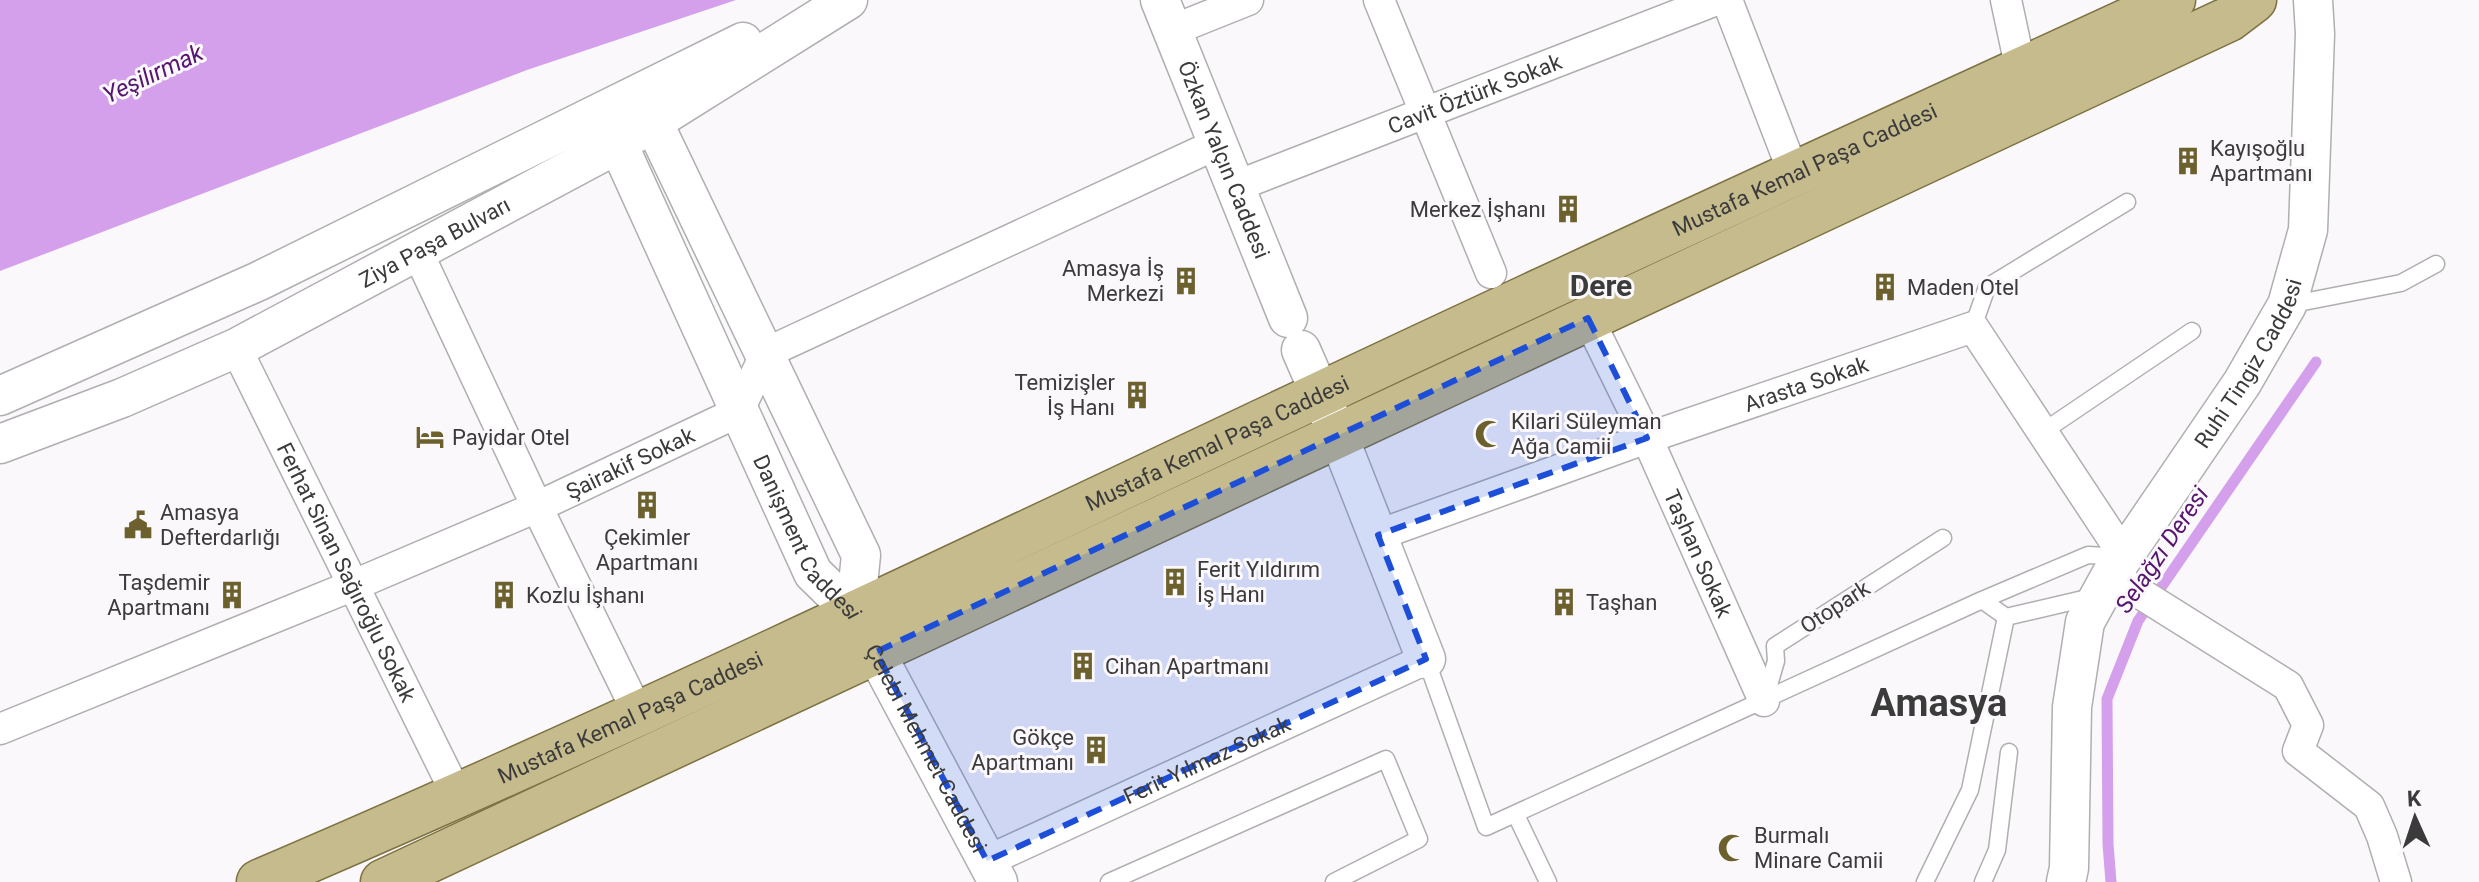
<svg xmlns="http://www.w3.org/2000/svg" width="2479" height="882" font-family="Roboto,sans-serif">
  <style>
    .water { fill: #d4a0ec }
    .lines { fill: none; stroke-linecap: round; stroke-linejoin: round }
    .stream { stroke: #d4a0ec; stroke-width: 11 }
    .service-casing { stroke: #b0aeb1; stroke-width: 19 }
    .minor-casing { stroke: #b0aeb1; stroke-width: 33 }
    .tertiary-casing { stroke: #b0aeb1; stroke-width: 41 }
    .primary-casing { stroke: #7c713f; stroke-width: 47 }
    .service { stroke: #fff; stroke-width: 16 }
    .minor { stroke: #fff; stroke-width: 30 }
    .tertiary { stroke: #fff; stroke-width: 38 }
    .primary { stroke: #c5bb8c; stroke-width: 44 }
    .marked { fill: #1d4ed8; fill-opacity: 0.2; stroke: #1d4ed8; stroke-width: 6; stroke-dasharray: 16 10; stroke-linejoin: round }
    .labels { text-anchor: middle; dominant-baseline: central; stroke-width: 6; stroke-linejoin: round; paint-order: stroke }
    .street-label { font-size: 22px; fill: #3c3b3c; stroke: #fbf8fc }
    .poi-label { font-size: 22px; fill: #3c3b3c; stroke: #fbf8fc; text-anchor: start }
    .water-label { font-size: 24px; font-style: italic; fill: #56156e; stroke: #fbf8fc }
    .district-label { font-size: 30px; font-weight: bold; fill: #3c3b3c; stroke: #fbf8fc }
    .town-label { font-size: 38px; font-weight: bold; fill: #3c3b3c; stroke: #fbf8fc }
  </style>
  <rect width="100%" height="100%" fill="#fbf8fc"/>
  <path class="water" d="M0,0H736L527,70L0,271Z"/>
  <g class="lines">
    <path class="stream" d="M2111,882L2108,844L2107,699L2138,621L2316,362"/>
    <defs>
      <path id="service" d="M2288,305L2401,283L2436,264
        M1973,327L1987,287L2127,202
        M2044,431L2192,331
        M1982,600L2088,555L2124,557
        M1426,659L1486,827L1982,600L2006,617L2096,596
        M1765,699L1776,661L1775,646L1943,538
        M1516,815L1548,882
        M1109,882L1386,759L1419,839L1334,882
        M1925,882L1970,790L2006,617
        M1983,882L1997,850L2009,752"/>
      <g id="minor">
        <path d="M1379,0L1491,273"/>
        <path d="M1727,0L1794,174"/>
        <path d="M2006,0L2021,70"/>
        <path d="M1173,30L1248,0"/>
        <path id="s1" d="M1234,187L1716,0"/>
        <path d="M417,251L537,507L638,713"/>
        <path id="s2" d="M1588,318L1647,438L1764,701"/>
        <path id="s3" d="M236,348L458,797"/>
        <path id="s4" d="M1378,535L1647,438L1973,327L2125,557"/>
        <path d="M2111,575L2288,686L2308,725L2298,751L2369,806L2382,836L2396,882"/>
        <path id="s5" d="M0,729L354,585L537,507L738,412L766,353L1219,143"/>
        <path id="s6" d="M987,861L1426,659"/>
      </g>
      <g id="tertiary">
        <path id="s7" d="M1160,0L1288,318"/>
        <path d="M654,124L861,555L855,614"/>
        <path id="s8" d="M618,144L813,573L855,614L998,882"/>
        <path d="M1301,350L1338,435L1426,659"/>
        <path d="M0,396L259,281L743,42"/>
        <path id="s9" d="M0,444L122,398L236,348L618,144L848,0"/>
        <path id="s10" d="M2066,882L2069,868L2072,707L2085,622L2111,575L2242,383L2287,305L2308,230L2315,34L2313,0"/>
      </g>
      <g id="primary">
        <path id="s11" d="M259,882C620,728 972,558 1327,391C1608,258 1891,130 2173,0"/>
        <path d="M383,882L2229,19L2254,0"/>
      </g>
    </defs>
    <use href="#service" class="service-casing"/>
    <use href="#minor" class="minor-casing"/>
    <use href="#tertiary" class="tertiary-casing"/>
    <use href="#primary" class="primary-casing"/>
    <use href="#service" class="service"/>
    <use href="#minor" class="minor"/>
    <use href="#tertiary" class="tertiary"/>
    <use href="#primary" class="primary"/>
  </g>
  <path class="marked" d="M1588,318L1647,438L1378,535L1426,659L987,861L876,652Z"/>
  <defs>
    <symbol id="building-bare" viewBox="-9 -9 18 18"><path d="M-4-6H4V6H1V3H-1V6H-4ZM-2.5-4.3h1.7v1.8h-1.7ZM.8-4.3h1.7v1.8H.8ZM-2.5-1h1.7V.8h-1.7ZM.8-1h1.7V.8H.8Z" fill="#6c602d" stroke="#fbf8fc" stroke-width="2.5" paint-order="stroke"/></symbol>
    <symbol id="mosque-bare" viewBox="-9 -9 18 18"><path d="M3.5-4.9A6 6 0 1 0 3.5 4.9A5 5 0 1 1 3.5-4.9Z" fill="#6c602d" stroke="#fbf8fc" stroke-width="2.5" paint-order="stroke"/></symbol>
    <symbol id="hotel-bare" viewBox="-9 -9 18 18"><path d="M-6-4.5h1.5V1H6V5H4.5V3h-9V5H-6ZM-4 0a1.8 1.8 0 1 1 3.6 0ZM.5 0V-2.5h3Q6-2.5 6 0Z" fill="#6c602d" stroke="#fbf8fc" stroke-width="2.5" paint-order="stroke"/></symbol>
    <symbol id="civic-bare" viewBox="-9 -9 18 18"><path d="M-.6-6.5H3V-4.5H.6V-3L4-1V1h2V6H-6V1h2V-1L-.6-3ZM-1.2 2.5V6h2.4V2.5Z" fill="#6c602d" stroke="#fbf8fc" stroke-width="2.5" paint-order="stroke"/></symbol>
  </defs>
  <g fill-rule="evenodd">
    <use href="#building-bare" x="2168" y="141" width="40" height="40"/>
    <use href="#building-bare" x="1548" y="189" width="40" height="40"/>
    <use href="#building-bare" x="1166" y="261" width="40" height="40"/>
    <use href="#building-bare" x="1865" y="267" width="40" height="40"/>
    <use href="#building-bare" x="1117" y="375" width="40" height="40"/>
    <use href="#mosque-bare" x="1469" y="414" width="40" height="40"/>
    <use href="#hotel-bare" x="410" y="417" width="40" height="40"/>
    <use href="#building-bare" x="627" y="485" width="40" height="40"/>
    <use href="#civic-bare" x="118" y="505" width="40" height="40"/>
    <use href="#building-bare" x="1155" y="562" width="40" height="40"/>
    <use href="#building-bare" x="212" y="575" width="40" height="40"/>
    <use href="#building-bare" x="484" y="575" width="40" height="40"/>
    <use href="#building-bare" x="1544" y="582" width="40" height="40"/>
    <use href="#building-bare" x="1063" y="646" width="40" height="40"/>
    <use href="#building-bare" x="1076" y="730" width="40" height="40"/>
    <use href="#mosque-bare" x="1712" y="828" width="40" height="40"/>
  </g>
  <g class="labels">
    <g class="street-label">
      <text stroke="none"><textPath href="#s1" startOffset="258">Cavit Öztürk Sokak</textPath></text>
      <text stroke="none"><textPath href="#s7" startOffset="172">Özkan Yalçın Caddesi</textPath></text>
      <text stroke="none"><textPath href="#s11" startOffset="1702">Mustafa Kemal Paşa Caddesi</textPath></text>
      <text stroke="none"><textPath href="#s9" startOffset="480">Ziya Paşa Bulvarı</textPath></text>
      <text stroke="none"><textPath href="#s10" startOffset="568">Ruhi Tingiz Caddesi</textPath></text>
      <text stroke="none"><textPath href="#s4" startOffset="454">Arasta Sokak</textPath></text>
      <text stroke="none"><textPath href="#s11" startOffset="1054">Mustafa Kemal Paşa Caddesi</textPath></text>
      <text stroke="none"><textPath href="#s5" startOffset="684">Şairakif Sokak</textPath></text>
      <text stroke="none"><textPath href="#s8" startOffset="438">Danişment Caddesi</textPath></text>
      <text stroke="none"><textPath href="#s2" startOffset="260">Taşhan Sokak</textPath></text>
      <text stroke="none"><textPath href="#s3" startOffset="250">Ferhat Sinan Sağıroğlu Sokak</textPath></text>
      <text transform="translate(1835 607) rotate(-33)">Otopark</text>
      <text stroke="none"><textPath href="#s11" startOffset="406">Mustafa Kemal Paşa Caddesi</textPath></text>
      <text stroke="none"><textPath href="#s8" startOffset="682">Çelebi Mehmet Caddesi</textPath></text>
      <text stroke="none"><textPath href="#s6" startOffset="242">Ferit Yılmaz Sokak</textPath></text>
    </g>
    <g class="poi-label">
      <text x="2210" y="148">Kayışoğlu<tspan x="2210" dy="25">Apartmanı</tspan></text>
      <text x="1546" y="209" text-anchor="end">Merkez İşhanı</text>
      <text x="1164" y="268" text-anchor="end">Amasya İş<tspan x="1164" dy="25">Merkezi</tspan></text>
      <text x="1907" y="287">Maden Otel</text>
      <text x="1115" y="382" text-anchor="end">Temizişler<tspan x="1115" dy="25">İş Hanı</tspan></text>
      <text x="1511" y="421">Kilari Süleyman<tspan x="1511" dy="25">Ağa Camii</tspan></text>
      <text x="452" y="437">Payidar Otel</text>
      <text x="160" y="512">Amasya<tspan x="160" dy="25">Defterdarlığı</tspan></text>
      <text x="647" y="537" text-anchor="middle">Çekimler<tspan x="647" dy="25">Apartmanı</tspan></text>
      <text x="1197" y="569">Ferit Yıldırım<tspan x="1197" dy="25">İş Hanı</tspan></text>
      <text x="210" y="582" text-anchor="end">Taşdemir<tspan x="210" dy="25">Apartmanı</tspan></text>
      <text x="526" y="595">Kozlu İşhanı</text>
      <text x="1586" y="602">Taşhan</text>
      <text x="1105" y="666">Cihan Apartmanı</text>
      <text x="1074" y="737" text-anchor="end">Gökçe<tspan x="1074" dy="25">Apartmanı</tspan></text>
      <text x="1754" y="835">Burmalı<tspan x="1754" dy="25">Minare Camii</tspan></text>
    </g>
    <g class="water-label">
      <text transform="translate(153 74) rotate(-25)">Yeşilırmak</text>
      <text transform="translate(2162 550) rotate(-56)">Selağzı Deresi</text>
    </g>
    <g class="district-label">
      <text x="1601" y="285">Dere</text>
    </g>
    <g class="town-label">
      <text x="1939" y="703">Amasya</text>
    </g>
  </g>
  <g transform="translate(2415 818) rotate(357)" stroke="#fbf8fc" stroke-width="6" paint-order="stroke">
  <path d="M0-6L14 30L0 20L-14 30Z" fill="#3c3b3c"/>
  <text y="-12" font-size="22" font-weight="bold" text-anchor="middle" fill="#3c3b3c">K</text>
  </g>
</svg>
